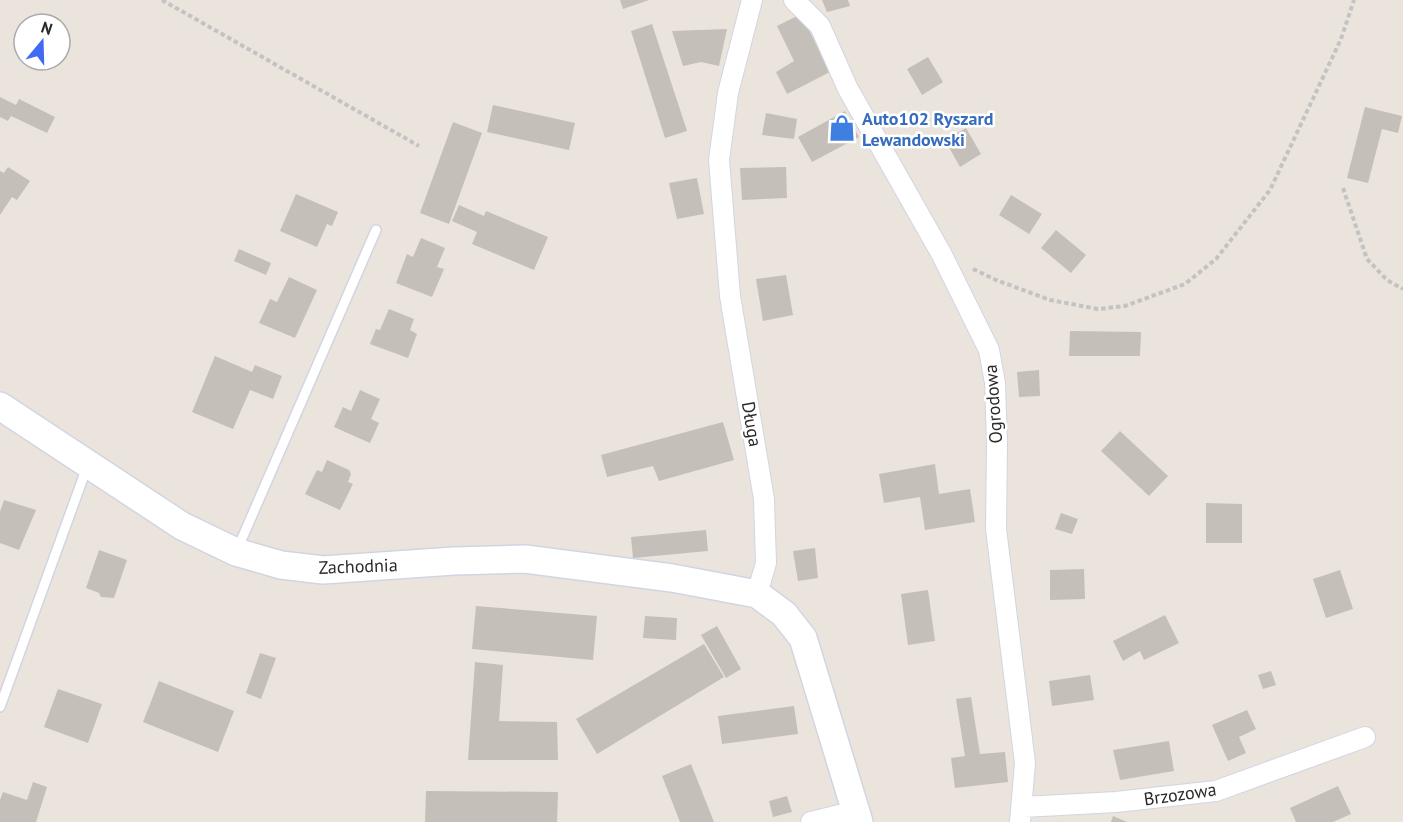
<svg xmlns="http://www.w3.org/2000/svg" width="1403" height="822" font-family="'PT Sans',sans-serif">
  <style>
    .building { fill: #c4bfb8 }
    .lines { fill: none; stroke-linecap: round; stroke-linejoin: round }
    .lane-casing { stroke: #d1d5e2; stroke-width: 12 }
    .street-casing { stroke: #d1d5e2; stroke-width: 22 }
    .secondary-casing { stroke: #d1d5e2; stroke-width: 30 }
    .path { stroke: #c3c3c3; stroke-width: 4; stroke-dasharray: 4.5 3; stroke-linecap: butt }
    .lane { stroke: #fff; stroke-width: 9 }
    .street { stroke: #fff; stroke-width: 20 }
    .secondary { stroke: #fff; stroke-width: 27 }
    .labels { text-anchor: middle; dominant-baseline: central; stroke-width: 5; stroke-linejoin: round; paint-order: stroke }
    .shop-label { font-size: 18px; font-weight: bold; fill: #366cbe; stroke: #fff; text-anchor: start }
    .street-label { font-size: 18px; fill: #2a2a2a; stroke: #fff }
  </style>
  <rect width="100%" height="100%" fill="#ebe4dc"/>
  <path class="building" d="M620,0H649L623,9Z
    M822,0H848L850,6L827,12Z
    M801,14L830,72L787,94L776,72L794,61L777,26Z
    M652,24L687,131L665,138L631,31Z
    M727,29L719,66L701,62L683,66L672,31Z
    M928,57L943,82L922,95L907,69Z
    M0,97L16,105L19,99L55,117L47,133L11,116L8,121L0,117Z
    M493,105L575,123L569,150L487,132Z
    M1365,107L1402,116L1398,133L1382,129L1368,183L1347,178Z
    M845,111L859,137L812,162L798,137Z
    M766,113L797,119L794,139L762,135Z
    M453,122L482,133L449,224L420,213Z
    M966,128L981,154L960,167L945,140Z
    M8,167L30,181L17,200L12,197L0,215V171L4,173Z
    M786,167L787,198L742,200L740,168Z
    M697,178L704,214L677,219L669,183Z
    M296,194L338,212L332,226L327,224L317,247L280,231Z
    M1011,195L1042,214L1029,234L999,215Z
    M459,205L484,216L486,211L548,237L534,270L472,244L477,232L452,221Z
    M1056,230L1086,255L1071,273L1041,248Z
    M421,238L445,248L437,267L444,269L432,297L396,283L407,254L413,257Z
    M239,249L271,263L266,275L234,261Z
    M786,275L793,315L763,321L756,279Z
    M289,277L317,290L295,338L259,323L270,299L277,302Z
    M389,309L414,319L410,330L417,334L408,358L370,344L376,329L380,330Z
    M1070,331L1141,332L1140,356H1069Z
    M215,356L252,372L255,365L282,376L273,399L250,390L233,429L192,412Z
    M1039,370L1040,396L1019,397L1017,372Z
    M360,390L380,399L371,419L379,423L370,443L334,427L343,407L351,411Z
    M723,422L734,460L659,481L653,466L607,477L601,455Z
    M1120,431L1168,476L1149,496L1101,451Z
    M327,460L349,470L351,474L348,482L353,484L340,510L305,494L317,470L322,472Z
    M935,464L939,494L970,489L975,522L925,530L920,497L884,503L879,474Z
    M4,500L36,510L19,550L0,543V512Z
    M1206,503L1242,504V543H1206Z
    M1061,513L1078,519L1072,534L1055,529Z
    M706,530L708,551L633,558L631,537Z
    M815,548L818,578L798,581L793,551Z
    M99,550L127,560L114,598L101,597L99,593L86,588Z
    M1084,569L1085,599L1050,600V570Z
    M1340,570L1353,609L1326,618L1313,579Z
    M928,590L935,641L908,645L901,594Z
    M476,606L597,616L593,660L472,649Z
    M1165,615L1179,643L1144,660L1140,651L1123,661L1113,641Z
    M645,616L677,618L676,640L643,638Z
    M717,626L741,669L726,678L701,635Z
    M704,644L724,677L597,754L576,719Z
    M260,653L276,658L261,699L246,693Z
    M475,662L503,665L499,721L557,722L558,760H468Z
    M1271,671L1276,685L1263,689L1258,675Z
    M1090,675L1094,700L1052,706L1049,681Z
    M159,681L234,711L218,752L143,722Z
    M58,689L102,704L88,743L44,727Z
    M971,697L980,754L1005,752L1008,782L955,788L951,758L965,756L956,699Z
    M794,706L798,734L722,744L718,716Z
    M1247,710L1256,729L1239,737L1246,753L1228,761L1212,725Z
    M1169,741L1174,771L1120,780L1113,750Z
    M691,764L714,822H680L662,776Z
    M33,782L47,787L36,822H0V800L3,792L27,800Z
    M1338,786L1351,814L1333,822H1296L1290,808Z
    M426,791L558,792L557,822H425Z
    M787,796L792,812L773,817L769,801Z
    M1113,816L1127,822H1111Z"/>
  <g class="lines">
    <defs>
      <path id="lane" d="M237,550L376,230
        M0,707L87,467"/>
      <path id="street" d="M752,0L728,93L719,160L730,296L764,499L766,563L757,594
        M794,0L820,26L848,89L942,255L989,350L995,383L997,444L996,529L1025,763L1020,822
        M1023,807L1116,802L1216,791L1365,737
        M811,822L856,811"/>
      <path id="secondary" d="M0,406L182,526L236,552L281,565L323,570L454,561L525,559L672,578L757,594L784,614L803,638L859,822"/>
    </defs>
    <use href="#lane" class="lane-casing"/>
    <use href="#street" class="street-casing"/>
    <use href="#secondary" class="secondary-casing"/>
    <path class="path" d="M162,0L419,146
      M1343,188L1367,259L1387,280L1403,289
      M973,269L996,280L1050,300L1098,309L1125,306L1185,284L1216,259L1270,190L1341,39L1354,0"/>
    <use href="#lane" class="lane"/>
    <use href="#street" class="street"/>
    <use href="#secondary" class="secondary"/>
  </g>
  <defs>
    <symbol id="shop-bare" viewBox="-9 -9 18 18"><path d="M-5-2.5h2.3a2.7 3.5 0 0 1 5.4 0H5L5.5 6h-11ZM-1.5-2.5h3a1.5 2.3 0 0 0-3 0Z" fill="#3f7fe0" stroke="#fff" stroke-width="2.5" paint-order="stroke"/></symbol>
  </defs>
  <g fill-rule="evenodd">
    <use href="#shop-bare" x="823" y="109" width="38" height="38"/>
  </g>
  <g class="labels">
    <g class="shop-label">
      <text x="862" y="118">Auto102 Ryszard<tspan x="862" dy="21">Lewandowski</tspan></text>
    </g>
    <g class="street-label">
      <text transform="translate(993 404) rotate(-94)">Ogrodowa</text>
      <text transform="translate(752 424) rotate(80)">Długa</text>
      <text transform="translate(358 566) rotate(-2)">Zachodnia</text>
      <text transform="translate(1180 794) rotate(-8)">Brzozowa</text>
    </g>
  </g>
  <g transform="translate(42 42) rotate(19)"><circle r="28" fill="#ffffff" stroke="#aaaaaa" stroke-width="1.5"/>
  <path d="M0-4.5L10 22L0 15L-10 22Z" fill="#4169f3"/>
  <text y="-9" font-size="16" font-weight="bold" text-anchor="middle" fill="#2a2a2a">N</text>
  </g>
</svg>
